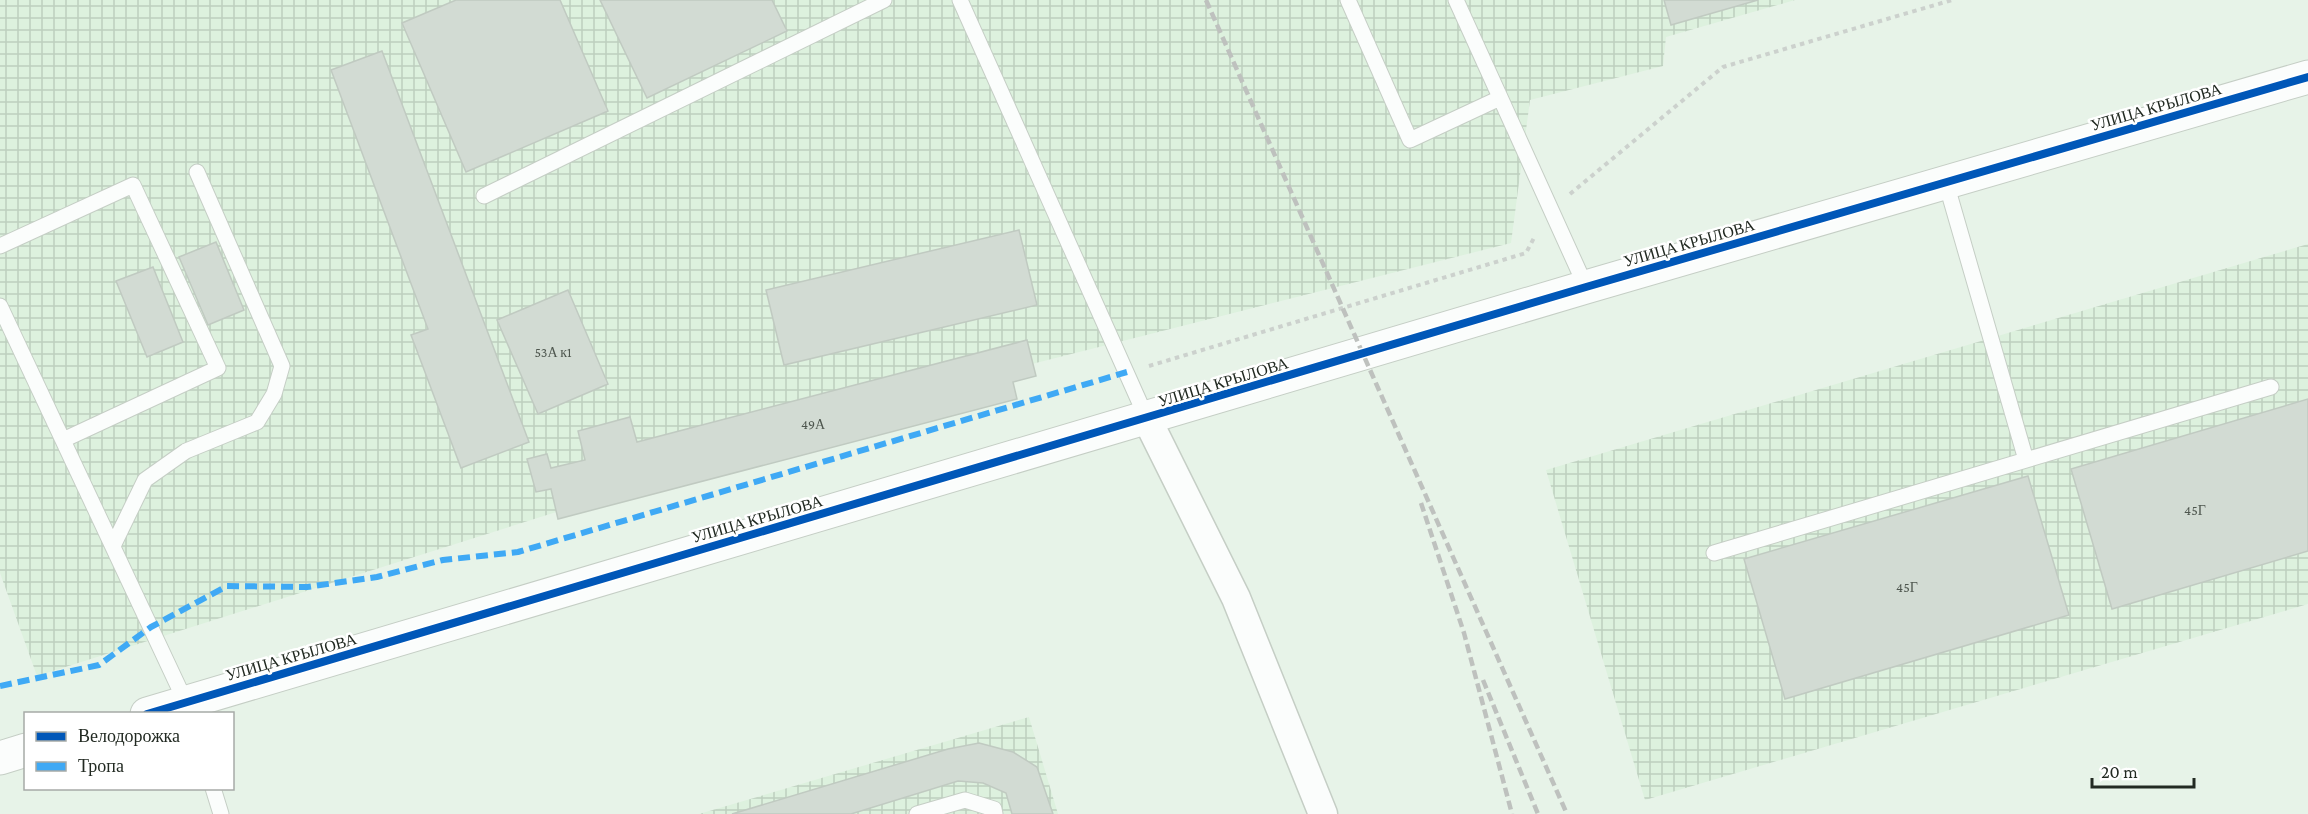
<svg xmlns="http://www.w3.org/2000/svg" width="2308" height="814" font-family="'Crimson Pro',serif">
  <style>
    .industrial { fill: url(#industrial-grid) }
    .building { fill: #d2dbd3; stroke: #c0cac1; stroke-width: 1.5 }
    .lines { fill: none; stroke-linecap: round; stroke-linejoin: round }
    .service-casing { stroke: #c5cec5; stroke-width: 17 }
    .minor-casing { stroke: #c5cec5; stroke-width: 31 }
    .tertiary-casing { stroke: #c5cec5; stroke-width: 35 }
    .path { stroke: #ccd1cd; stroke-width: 4; stroke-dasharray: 4.5 4.5; stroke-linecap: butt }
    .service { stroke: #fbfdfc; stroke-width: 15 }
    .minor { stroke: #fbfdfc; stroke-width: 28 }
    .tertiary { stroke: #fbfdfc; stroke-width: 33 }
    .rail { stroke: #bec1be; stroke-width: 4.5; stroke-dasharray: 9 4.5; stroke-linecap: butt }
    .quiet { stroke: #3fa9f5; stroke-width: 6; stroke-dasharray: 12 6; stroke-linecap: butt }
    .cycleway-casing { stroke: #fff; stroke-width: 11 }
    .cycleway { stroke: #0057b8; stroke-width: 8 }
    .labels { text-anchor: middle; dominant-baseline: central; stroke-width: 5; stroke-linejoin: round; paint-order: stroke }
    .number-label { font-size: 14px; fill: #4e564e }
    .street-label { font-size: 16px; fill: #222a22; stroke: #fff }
  </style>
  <defs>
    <pattern id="industrial-grid" width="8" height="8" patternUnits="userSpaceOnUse" patternTransform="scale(1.5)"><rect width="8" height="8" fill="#ddf1de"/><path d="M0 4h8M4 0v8" fill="none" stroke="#bdcfbe"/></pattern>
  </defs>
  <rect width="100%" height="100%" fill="#e7f3e8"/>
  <path class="industrial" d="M0,0H1795L1666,37L1663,66L1530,100L1511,243L1000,372L37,676L0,573Z
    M2308,244V604L1645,800L1546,470Z
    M1029,717L1058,814H699Z"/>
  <path class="building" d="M456,0H560L608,111L466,172L402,23Z
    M600,0H772L787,31L647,98Z
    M1664,0H1758L1671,25Z
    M382,51L529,442L461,468L411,335L428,329L331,70Z
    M1019,230L1037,305L784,365L766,290Z
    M216,242L244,310L208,325L179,257Z
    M153,267L183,342L147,357L116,281Z
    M568,290L608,384L538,414L497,320Z
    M1027,340L1036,376L1013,382L1017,399L558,519L551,489L536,492L527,459L547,454L551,468L585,460L578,431L630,417L637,442Z
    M2308,399V551L2112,609L2071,469Z
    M2028,476L2069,615L1785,699L1744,559Z
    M979,743L1013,752L1037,767L1053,814H1012L1006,793L983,783L958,781L851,814H732L948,749Z"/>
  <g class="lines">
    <defs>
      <path id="service" d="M960,0L1147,419
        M1348,0L1410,140L1500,98
        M1456,0L1586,287
        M1946,183L2026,460
        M484,196L884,0
        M0,246L133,185L218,368L63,440
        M0,306L187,705
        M113,546L145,480L186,451L257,422L274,394L282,366L197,172
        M1714,553L2271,387
        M213,788L221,814
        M917,814L965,800L994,809L995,814"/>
      <path id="minor" d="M1147,419L1236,598L1323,814"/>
      <path id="tertiary" d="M147,714L1586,287L2308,77
        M0,758L26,750"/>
    </defs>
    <use href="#service" class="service-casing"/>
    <use href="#minor" class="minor-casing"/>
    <use href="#tertiary" class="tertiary-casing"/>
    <path class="path" d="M1570,194L1723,67L1952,0
      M1149,366L1526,253L1535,236"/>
    <use href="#service" class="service"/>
    <use href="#minor" class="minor"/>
    <use href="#tertiary" class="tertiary"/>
    <path class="rail" d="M1206,0L1567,814
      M1421,503L1464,633L1512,814
      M1483,680L1538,814"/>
    <path class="quiet" d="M0,686L99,665L151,627L227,586L307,587L377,577L443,560L518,552L1127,372"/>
    <defs>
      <path id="cycleway" d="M147,714L1586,287L2308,77"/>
    </defs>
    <use href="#cycleway" class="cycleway-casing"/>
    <use href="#cycleway" class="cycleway"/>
  </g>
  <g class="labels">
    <g class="number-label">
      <text x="553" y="352">53А к1</text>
      <text x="813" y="424">49А</text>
      <text x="2195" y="510">45Г</text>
      <text x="1907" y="587">45Г</text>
    </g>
    <g class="street-label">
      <text transform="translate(2156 107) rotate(-16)">УЛИЦА КРЫЛОВА</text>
      <text transform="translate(1689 243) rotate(-16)">УЛИЦА КРЫЛОВА</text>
      <text transform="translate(1223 382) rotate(-17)">УЛИЦА КРЫЛОВА</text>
      <text transform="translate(757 519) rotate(-16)">УЛИЦА КРЫЛОВА</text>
      <text transform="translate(291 657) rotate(-16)">УЛИЦА КРЫЛОВА</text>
    </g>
  </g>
  <rect x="24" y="712" width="210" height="78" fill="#ffffff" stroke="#a7aaa7" stroke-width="1.5"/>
  <rect x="36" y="732" width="30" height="9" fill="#0057b8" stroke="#a7aaa7" stroke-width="1.5"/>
  <text x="78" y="742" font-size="18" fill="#222a22">Велодорожка</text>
  <rect x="36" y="762" width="30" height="9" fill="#3fa9f5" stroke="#a7aaa7" stroke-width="1.5"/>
  <text x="78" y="772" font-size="18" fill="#222a22">Тропа</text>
  <path d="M2092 778v9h102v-9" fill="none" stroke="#222a22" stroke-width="3"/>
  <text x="2101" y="778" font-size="18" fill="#222a22" stroke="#ffffff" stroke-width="4.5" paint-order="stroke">20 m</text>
</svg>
